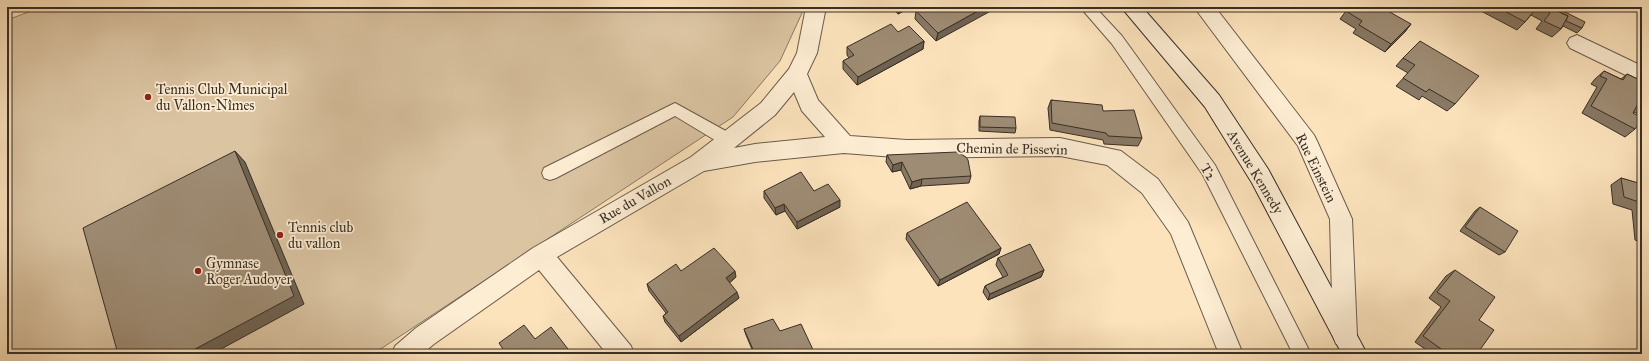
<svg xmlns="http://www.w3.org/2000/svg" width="1649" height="361" font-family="'IM FELL Great Primer',serif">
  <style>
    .green { fill: #dbc4a2; stroke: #8a7964 }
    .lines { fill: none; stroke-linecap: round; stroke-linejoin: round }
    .lane-casing { stroke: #695b4c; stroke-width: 2 }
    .street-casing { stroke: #695b4c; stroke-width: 2 }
    .secondary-casing { stroke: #382e26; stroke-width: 2 }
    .lane { fill: #fdedd3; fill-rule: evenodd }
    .street { fill: #fdedd3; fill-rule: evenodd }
    .secondary { fill: #fdedd3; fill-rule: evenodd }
    .wall { fill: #887864; stroke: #382e26 }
    .shaded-wall { fill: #6f6251; stroke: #382e26 }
    .building { fill: #9e8c74; stroke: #382e26 }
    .poi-dot { fill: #8f2418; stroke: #fdedd3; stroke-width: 1.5 }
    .labels { text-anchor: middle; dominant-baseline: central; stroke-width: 3.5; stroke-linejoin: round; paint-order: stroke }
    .poi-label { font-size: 14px; fill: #382e26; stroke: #fdedd3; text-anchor: start }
    .street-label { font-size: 14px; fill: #382e26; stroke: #fdedd3 }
  </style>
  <rect width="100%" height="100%" fill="#fce3bc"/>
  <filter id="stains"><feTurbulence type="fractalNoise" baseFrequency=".005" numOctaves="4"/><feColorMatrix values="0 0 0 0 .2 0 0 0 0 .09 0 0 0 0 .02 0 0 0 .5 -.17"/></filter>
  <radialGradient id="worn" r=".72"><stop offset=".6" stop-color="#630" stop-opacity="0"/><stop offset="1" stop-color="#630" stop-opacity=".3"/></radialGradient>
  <path class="green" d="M42,7H803L802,13L780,61L733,117L373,354H7V20Z"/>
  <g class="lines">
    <defs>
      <path id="lane" d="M1080,7H1095L1122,36L1215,165L1311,354H1293L1203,175L1112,44Z
        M675,103L733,135L736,140L733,145L728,146L723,145L675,116L556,178L550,180L544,178L542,173L544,168Z"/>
      <path id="street" d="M806,7H826L817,53L807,74L818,100L850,136L907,140L1060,138L1121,151L1158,179L1188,222L1243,354H1219L1171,234L1142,193L1107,165L1060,156L907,158L844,153L755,162L704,171L557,257L631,346L634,354H607L539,270L434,344L422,354H392L395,346L416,328L533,248L691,157L761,103L789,69L797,53ZM794,92L802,111L825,137L755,144L734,148L775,115Z
        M1194,7H1215L1314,135L1317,141L1352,219L1357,336L1354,344L1345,347L1336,344L1333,336L1330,219L1298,146Z
        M1577,35L1642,66V83L1570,48L1567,43L1570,38Z"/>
      <path id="secondary" d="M1121,7H1142L1219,95L1268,169L1367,354H1342L1252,183L1205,107Z"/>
    </defs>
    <use href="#lane" class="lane-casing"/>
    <use href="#street" class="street-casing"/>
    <use href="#secondary" class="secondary-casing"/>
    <use href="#lane" class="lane"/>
    <use href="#street" class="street"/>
    <use href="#secondary" class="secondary"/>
  </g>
  <path class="wall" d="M892,7H911L898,14Z
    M945,7L936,41L915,19L916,11Z
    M1484,7H1549L1557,11L1559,9L1582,28L1577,33L1563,26L1561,29L1552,37L1536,29L1542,21L1531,15L1525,22L1517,30L1481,11Z
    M1346,11L1411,24L1404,33L1385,52L1353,33L1356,29L1340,19Z
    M898,32L924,41L923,49L857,85L843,69V61L849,58L847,55V47Z
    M1420,41L1455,104L1447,111L1422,96L1419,100L1396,86L1408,73L1396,66L1403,58Z
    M1604,71L1621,79L1627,74L1642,81V116L1634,112L1633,113L1635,129L1625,137L1582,113L1597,87L1591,84L1595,79Z
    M1051,100L1103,111L1142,138L1138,146L1104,144L1103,140L1050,130L1048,108Z
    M980,116L1016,128L1015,133L979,131V121Z
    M887,155L971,176L969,183L921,186L910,189L901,170L892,172L886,162Z
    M1621,178L1640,184L1642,183V243L1635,240L1632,210L1613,204L1611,185Z
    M764,191H814L840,207L797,229L785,211L776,215L764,198Z
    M1480,207L1505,252L1499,255L1460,231L1475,211Z
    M907,233L1001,248L999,254L938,286L906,239Z
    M998,258L1044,270L1041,277L988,300L983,292L985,286L1003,277L996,265Z
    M1455,270L1479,320L1477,354H1432L1415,342L1441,307L1429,298L1446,276Z
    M681,271L736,277L729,283L739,298L681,342L665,322L663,316L666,313L649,291L647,284Z
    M744,329L780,331L815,354H754L746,335Z"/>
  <path class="shaded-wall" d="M899,7H911L898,14Z
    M985,7H998L936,41L938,33Z
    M1411,24L1404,33L1385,52L1391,44Z
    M924,41L923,49L857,85L858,77Z
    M235,151L245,162L304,304L212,354H186Z
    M902,162L901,170L892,172L893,165Z
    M922,179L921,186L910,189L912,182Z
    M840,200V207L797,229V222Z
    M784,204L785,211L776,215L775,208Z
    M1001,248L999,254L938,286L940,280Z
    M1044,270L1041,277L988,300L990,294Z
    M735,271L736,277L727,285L726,278Z
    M737,292L739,298L681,342L679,336Z
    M568,349L572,354H561Z"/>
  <path class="building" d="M923,7H945L946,9L949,7H985L938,33L916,11Z
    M1350,7H1381L1411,24L1391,44L1359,25L1362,21L1346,11Z
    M1497,7H1537L1525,22Z
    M1540,7H1549L1568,16L1561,29L1544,21L1550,13Z
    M1559,9L1585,22L1582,28L1566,21L1568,16L1557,11Z
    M891,24L898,32L909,26L924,41L858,77L843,61L854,55L847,47Z
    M1420,41L1479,76L1455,104L1429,89L1426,92L1403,78L1415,65L1403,58Z
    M1604,71L1623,80L1627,74L1642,81V103L1639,102L1633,113L1642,118V119L1635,129L1591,106L1607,79L1600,76Z
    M1051,100L1102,105L1103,111L1134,110L1142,138L1108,136L1106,133L1052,123Z
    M980,116L1015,117L1016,128L980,127Z
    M235,151L294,296L186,354H118L83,228Z
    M957,152L966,157L968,160L971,176L922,179L912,182L902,162L893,165L887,155Z
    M801,172L814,191L828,184L840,200L797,222L784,204L775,208L764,191Z
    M1621,178L1642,184V203L1624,197Z
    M967,202L1001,248L940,280L907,233Z
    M1480,207L1518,231L1505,252L1465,227Z
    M1030,244L1044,270L990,294L985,286L1008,275L998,258Z
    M714,248L735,271L726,278L737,292L679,336L663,316L668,312L647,284L676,264L681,271Z
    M1455,270L1495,297L1479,320L1494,330L1477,354H1448L1423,336L1450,301L1437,292Z
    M773,319L780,331L801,324L815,354H755L744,329Z
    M524,325L535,339L551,327L568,349L561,354H506L499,343Z"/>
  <g class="poi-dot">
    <circle cx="148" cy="97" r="4"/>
    <circle cx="280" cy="235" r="4"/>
    <circle cx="198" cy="271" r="4"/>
  </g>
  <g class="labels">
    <g class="poi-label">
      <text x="156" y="89">Tennis Club Municipal<tspan x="156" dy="16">du Vallon-Nîmes</tspan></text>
      <text x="288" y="227">Tennis club<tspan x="288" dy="16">du vallon</tspan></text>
      <text x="206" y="263">Gymnase<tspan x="206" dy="16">Roger Audoyer</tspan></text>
    </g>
    <g class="street-label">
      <text transform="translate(1012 149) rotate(1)">Chemin de Pissevin</text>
      <text transform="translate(1316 168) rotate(64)">Rue Einstein</text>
      <text transform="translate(1208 172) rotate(59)">T2</text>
      <text transform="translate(1255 172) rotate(59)">Avenue Kennedy</text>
      <text transform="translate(635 200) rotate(-30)">Rue du Vallon</text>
    </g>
  </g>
  <rect width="1649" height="361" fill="none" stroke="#fce3bc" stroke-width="24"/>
  <rect x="8" y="8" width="1633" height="345" fill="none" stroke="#382e26" stroke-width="2"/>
  <rect x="12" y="12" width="1625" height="337" fill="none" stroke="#382e26"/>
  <rect width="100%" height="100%" filter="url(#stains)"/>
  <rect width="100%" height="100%" fill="url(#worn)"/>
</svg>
